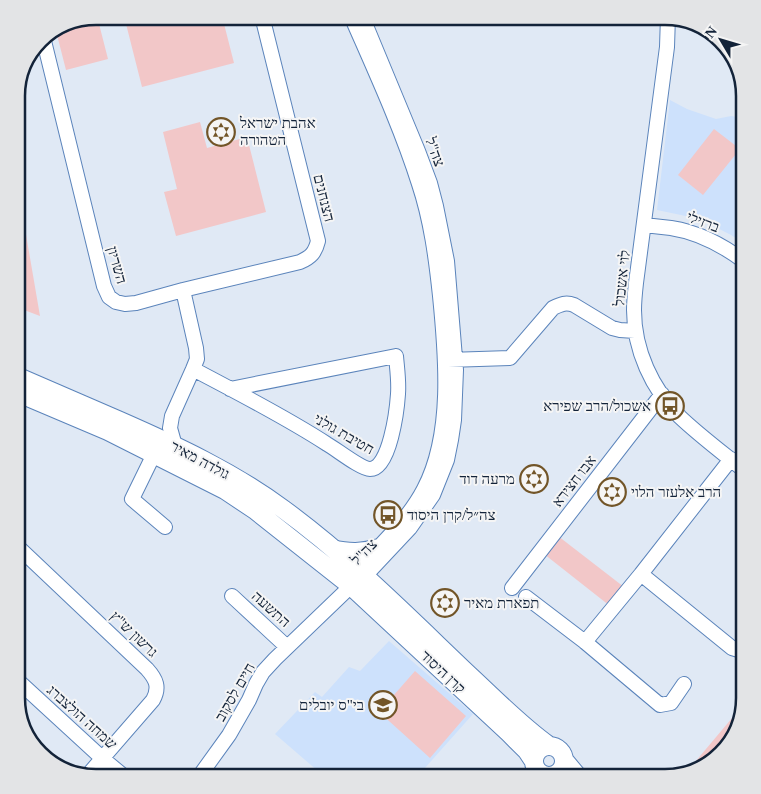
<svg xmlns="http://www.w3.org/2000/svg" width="761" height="794" font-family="'Times New Roman','Noto Sans Hebrew',serif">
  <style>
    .built { fill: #cde1fc }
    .green { fill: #f2c7c8 }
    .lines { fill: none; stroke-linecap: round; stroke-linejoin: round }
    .minor-casing { stroke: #5b84bb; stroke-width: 16 }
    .major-casing { stroke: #5b84bb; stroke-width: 20 }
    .minor { stroke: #fff; stroke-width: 14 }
    .major { stroke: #fff; stroke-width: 18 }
    .labels { text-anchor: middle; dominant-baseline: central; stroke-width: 4; stroke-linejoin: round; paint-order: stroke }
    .poi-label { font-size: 15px; fill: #132339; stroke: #f5f5f5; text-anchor: start }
    .street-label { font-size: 15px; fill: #132339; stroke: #f5f5f5 }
    .rim { fill: none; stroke: #132339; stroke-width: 2.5 }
  </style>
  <rect width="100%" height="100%" fill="#e0e9f5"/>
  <path class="built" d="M670,100L687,109L716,119L731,116L745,118V244L731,235L700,219L657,210Z
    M389,641L473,714L416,778H326L275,734L315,692L322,697L349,667L360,671Z"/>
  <path class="green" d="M97,16L108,59L66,70L56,31Z
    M124,16H222L234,63L142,87Z
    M200,122L207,148L247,137L266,212L176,236L164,192L177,189L163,132Z
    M714,129L740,149L703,195L678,175Z
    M16,182H17L40,316L16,307Z
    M558,536L624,587L610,606L544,554Z
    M415,671L466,716L430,758L379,712Z
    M743,705L737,733L717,758L690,768Z"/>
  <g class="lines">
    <defs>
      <path id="minor" d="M351,16C375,71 401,127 419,184C431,220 436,258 440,296C446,356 453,434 424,489C408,520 380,545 357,570L353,579
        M668,16L667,47L636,283C635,292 634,301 634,310C634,350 652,389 680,417C700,436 723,453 745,471
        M43,37L104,286L109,297L116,302L125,304L136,303L183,290L300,262C311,257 315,253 318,241L262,16
        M644,225C653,226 662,227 671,228C697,232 724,246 745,262
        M448,360L510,358L553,308C561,304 566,302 574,305L612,328L620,330L635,331
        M193,369C238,393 284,416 327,444C336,449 361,469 370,469C390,469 397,409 398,394C399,381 397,368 396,356L230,389
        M175,446L170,428L172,416L193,369L197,359L196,348L183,290
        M154,454L132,499L165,527
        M16,545L147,669C156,679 160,687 153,700L87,776
        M332,547C350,551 361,551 379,546
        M641,574L732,648L745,652
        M512,588L662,394
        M232,596L287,647
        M526,597L585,642L660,705L671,703L684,684
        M585,642L641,574L731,459
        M16,679L103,759L126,778
        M198,778L229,735L249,700L256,684L263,672L275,659L351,586L364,577L410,528L433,495L447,460L451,440L454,420L456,370L447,261L436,206L430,183L418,151L362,16
        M536,778L539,773"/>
      <path id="major" d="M16,376C51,391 86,406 120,421C177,446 233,472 283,509C350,558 409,618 469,675C495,699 520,725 548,745
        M16,392L108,431L225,490L255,510L351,586L509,733L527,751L533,760
        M534 761a15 15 0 1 1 30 0a15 15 0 1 1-30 0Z
        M564,760L579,778"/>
    </defs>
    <use href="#minor" class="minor-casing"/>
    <use href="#major" class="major-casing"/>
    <use href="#minor" class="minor"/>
    <use href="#major" class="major"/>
  </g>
  <defs>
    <symbol id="synagogue-ring" viewBox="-11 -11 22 22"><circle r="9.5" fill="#f5f5f5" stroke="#725528" stroke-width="1.5"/><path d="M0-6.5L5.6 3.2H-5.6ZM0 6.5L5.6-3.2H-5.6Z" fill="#725528"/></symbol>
    <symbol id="bus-ring" viewBox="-11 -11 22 22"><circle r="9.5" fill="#f5f5f5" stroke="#725528" stroke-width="1.5"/><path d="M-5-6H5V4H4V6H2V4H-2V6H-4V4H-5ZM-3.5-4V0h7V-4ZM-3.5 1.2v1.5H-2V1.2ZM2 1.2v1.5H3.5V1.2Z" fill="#725528"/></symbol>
    <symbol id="school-ring" viewBox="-11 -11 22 22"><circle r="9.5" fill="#f5f5f5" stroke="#725528" stroke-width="1.5"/><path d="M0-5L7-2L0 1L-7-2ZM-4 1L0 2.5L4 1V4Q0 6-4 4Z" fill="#725528"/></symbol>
  </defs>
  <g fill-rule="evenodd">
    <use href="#synagogue-ring" x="205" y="116" width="32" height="32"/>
    <use href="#bus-ring" x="654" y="390" width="32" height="32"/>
    <use href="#synagogue-ring" x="518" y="463" width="32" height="32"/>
    <use href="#synagogue-ring" x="596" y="476" width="32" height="32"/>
    <use href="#bus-ring" x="372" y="499" width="32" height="32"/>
    <use href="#synagogue-ring" x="429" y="587" width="32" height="32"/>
    <use href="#school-ring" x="367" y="689" width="32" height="32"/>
  </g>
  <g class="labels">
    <g class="poi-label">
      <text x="240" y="123">אהבת ישראל<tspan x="240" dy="17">הטהורה</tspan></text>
      <text x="651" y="406" text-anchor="end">אשכול/הרב שפירא</text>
      <text x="515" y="479" text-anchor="end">מרעה דוד</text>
      <text x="631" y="492">הרב אלעזר הלוי</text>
      <text x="407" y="515">צה״ל/קרן היסוד</text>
      <text x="464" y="603">תפארת מאיר</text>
      <text x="364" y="705" text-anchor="end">בי"ס יובלים</text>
    </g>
    <g class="street-label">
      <text transform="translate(435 152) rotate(70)">צה"ל</text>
      <text transform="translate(324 198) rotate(76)">הצנחנים</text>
      <text transform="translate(703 222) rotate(21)">ברזילי</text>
      <text transform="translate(117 265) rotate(74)">השריון</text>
      <text transform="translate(622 278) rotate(-84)">לוי אשכול</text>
      <text transform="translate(344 434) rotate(30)">חטיבת גולני</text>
      <text transform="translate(200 460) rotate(28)">גולדה מאיר</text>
      <text transform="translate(574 481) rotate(-52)">אבו חצירא</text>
      <text transform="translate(364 552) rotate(-45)">צה"ל</text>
      <text transform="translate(271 609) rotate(42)">התשעה</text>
      <text transform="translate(134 634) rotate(44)">גרשון ש"ץ</text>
      <text transform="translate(443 672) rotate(43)">קרן היסוד</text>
      <text transform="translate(235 692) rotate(-60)">חיים לסקוב</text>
      <text transform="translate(82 717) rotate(42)">שמחה הולצברג</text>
    </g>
  </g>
  <path d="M0 0H761V794H0ZM96 25H665A71 71 0 0 1 736 96V698A71 71 0 0 1 665 769H96A71 71 0 0 1 25 698V96A71 71 0 0 1 96 25Z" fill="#e3e4e6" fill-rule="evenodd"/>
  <path class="rim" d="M96 25H665A71 71 0 0 1 736 96V698A71 71 0 0 1 665 769H96A71 71 0 0 1 25 698V96A71 71 0 0 1 96 25Z"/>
  <g transform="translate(721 40) rotate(308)" stroke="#f5f5f5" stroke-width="4" paint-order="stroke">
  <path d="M0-4L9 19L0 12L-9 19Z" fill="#132339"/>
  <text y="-8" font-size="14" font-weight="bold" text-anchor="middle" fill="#132339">N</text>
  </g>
</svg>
